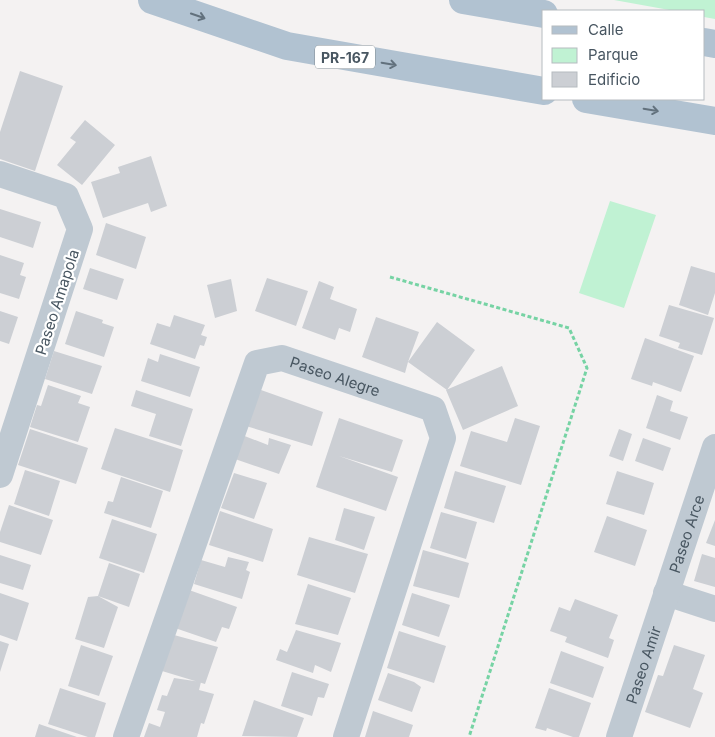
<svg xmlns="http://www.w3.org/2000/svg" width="715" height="737" font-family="Inter,sans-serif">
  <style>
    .green { fill: #c0f2d3 }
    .building { fill: #cccfd4 }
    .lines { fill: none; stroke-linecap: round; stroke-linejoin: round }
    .path { stroke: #76d3a4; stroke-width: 3; stroke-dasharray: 4 2.5; stroke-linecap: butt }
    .minor { stroke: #bfc9d2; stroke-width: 26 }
    .major { stroke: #b1c2d1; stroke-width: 28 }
    .oneway { stroke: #62717d }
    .labels { text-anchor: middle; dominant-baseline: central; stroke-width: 4.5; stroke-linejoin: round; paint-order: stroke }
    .shield { fill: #fff; stroke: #7f8990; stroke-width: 1 }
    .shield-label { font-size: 14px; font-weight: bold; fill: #485661 }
    .street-label { font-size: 15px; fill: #485661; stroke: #fff }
  </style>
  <rect width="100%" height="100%" fill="#f4f2f2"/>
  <path class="green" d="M614,0H715V19L704,17V11H675Z
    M610,201L656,215L624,308L579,293Z"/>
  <path class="building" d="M20,71L63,86L35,171L0,159V132Z
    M85,120L115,145L82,185L57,165L76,142L70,138Z
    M151,156L167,206L151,212L148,203L103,218L91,182L120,173L118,167Z
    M0,209L41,222L33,248L0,237Z
    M106,223L146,237L136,269L96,255Z
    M0,255L24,263L20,275L26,277L19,299L0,293Z
    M691,266L715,273V293L708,315L679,305Z
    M90,268L124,279L117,300L83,289Z
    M267,278L308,291L296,326L255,311Z
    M231,279L237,311L215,318L207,285Z
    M319,281L334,287L330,299L357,309L350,332L339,328L335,340L302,328Z
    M669,305L714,318L702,355L678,348L680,343L659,336Z
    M0,311L18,317L9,344L0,341Z
    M76,311L103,320L102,323L114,327L104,357L65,344Z
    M174,315L205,325L201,335L207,337L204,346L200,345L195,359L150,344L157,323L170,327Z
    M376,317L419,332L408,362L437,322L475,350L447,390L408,362L405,373L362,357Z
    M645,338L694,356L681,392L653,382L652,386L631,379Z
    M54,351L102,366L92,394L45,379Z
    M160,354L200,367L190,397L141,381L148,358L158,362Z
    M502,366L518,406L463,430L446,390Z
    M48,385L81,396L78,403L90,407L78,442L30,427L37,405L41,406Z
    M136,390L193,409L181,446L149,436L156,414L131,406Z
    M261,390L323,412L312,446L246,426Z
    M657,395L673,401L670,411L688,417L680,440L646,428Z
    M339,418L403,440L392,472L339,456L398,477L386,511L316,487Z
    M515,418L540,426L521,485L460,466L471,431L507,442Z
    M115,428L183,450L170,492L101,469Z
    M30,429L88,448L76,484L18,465Z
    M619,429L632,434L623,461L609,456Z
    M242,435L268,445L269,438L291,445L279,474L235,459Z
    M643,438L671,448L663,471L635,461Z
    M25,470L60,481L49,516L14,504Z
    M455,471L506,486L494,523L444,508Z
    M617,471L654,483L644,515L606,504Z
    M234,473L267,483L254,519L221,508Z
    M121,477L163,491L151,528L104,513L108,501L113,502Z
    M9,505L53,520L41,555L0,542V532Z
    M344,508L375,517L364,550L335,540Z
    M220,511L273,529L263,562L209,545Z
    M441,512L477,522L466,559L430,548Z
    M607,516L647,530L635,566L594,552Z
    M112,519L157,534L144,573L99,558Z
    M715,520V546L706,543Z
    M309,537L368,554L355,593L297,575Z
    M423,550L469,563L459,598L413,586Z
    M702,554L715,558V587L694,581Z
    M0,555L31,565L23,590L0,583Z
    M228,557L249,562L246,570L250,572L242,599L194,584L201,560L225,567Z
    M109,563L140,574L129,607L98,596Z
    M308,584L351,598L338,635L295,624Z
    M189,590L237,607L229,629L222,627L216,642L175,628Z
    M0,593L29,603L17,641L0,635Z
    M412,593L450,605L439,637L402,625Z
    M98,596L118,607L104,648L75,639L88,597Z
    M575,599L618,615L609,638L614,640L608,658L565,642L567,637L550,631L559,607L570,611Z
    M296,630L341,643L331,672L315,665L313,673L276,660L280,649L287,652Z
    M399,631L446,646L434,683L387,668Z
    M174,635L218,647L205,684L162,671Z
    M0,641L9,644L0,672Z
    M81,645L113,656L99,696L68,686Z
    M674,645L705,655L693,689L703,693L690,728L645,712L658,675L663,676Z
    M561,651L604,667L593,698L550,683Z
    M292,672L329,684L324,698L318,697L312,716L281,706Z
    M388,673L414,682L421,687L412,712L378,700Z
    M174,678L201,682L199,690L214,694L204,724L201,723L197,737H144L149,723L160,727L165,712L157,710L162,695L167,696Z
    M60,688L106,703L95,737H88L48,724Z
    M549,688L591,703L579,737H573L547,728L546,731L535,728Z
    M254,700L304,718L297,737L242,736Z
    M373,711L413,725L409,737H365Z
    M39,724L77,737H35Z"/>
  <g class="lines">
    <path class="path" d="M390,277L569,328L587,368L469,737"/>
    <g class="minor">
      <path d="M0,174L66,196L80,229L0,475"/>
      <path d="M666,593L715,609"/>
      <path id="s1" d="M126,737L257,363L282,358L433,409L443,438L346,737"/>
      <path id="s2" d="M619,737L715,447"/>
    </g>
    <path class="major" d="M152,0L287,46L544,91
      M463,0L544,14
      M704,42L715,44
      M586,99L715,121"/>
  </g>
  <defs><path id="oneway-shaft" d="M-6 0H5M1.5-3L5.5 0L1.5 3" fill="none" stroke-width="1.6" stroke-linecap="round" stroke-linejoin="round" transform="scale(1.25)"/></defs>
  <g class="oneway">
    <use href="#oneway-shaft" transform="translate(198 16) rotate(19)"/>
    <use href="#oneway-shaft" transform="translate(389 64) rotate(10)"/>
    <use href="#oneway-shaft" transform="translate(651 110) rotate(10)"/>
  </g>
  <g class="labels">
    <rect class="shield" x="315" y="45.5" width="60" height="23" rx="4"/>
    <g class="shield-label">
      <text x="345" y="57">PR-167</text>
    </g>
    <g class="street-label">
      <text transform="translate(57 302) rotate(-72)">Paseo Amapola</text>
      <text stroke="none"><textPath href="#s1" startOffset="478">Paseo Alegre</textPath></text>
      <text stroke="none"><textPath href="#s2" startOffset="214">Paseo Arce</textPath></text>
      <text stroke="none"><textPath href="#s2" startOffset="76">Paseo Amir</textPath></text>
    </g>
  </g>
  <rect x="542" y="10" width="162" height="90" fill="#ffffff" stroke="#b6bbc0"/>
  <rect x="552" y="26" width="25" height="8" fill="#b1c2d1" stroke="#b6bbc0"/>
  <text x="588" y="35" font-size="15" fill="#485661">Calle</text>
  <rect x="552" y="48" width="25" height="15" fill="#c0f2d3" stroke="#b6bbc0"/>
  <text x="588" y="60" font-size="15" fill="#485661">Parque</text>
  <rect x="552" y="72" width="25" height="15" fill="#cccfd4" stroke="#b6bbc0"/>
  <text x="588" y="85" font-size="15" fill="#485661">Edificio</text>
</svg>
